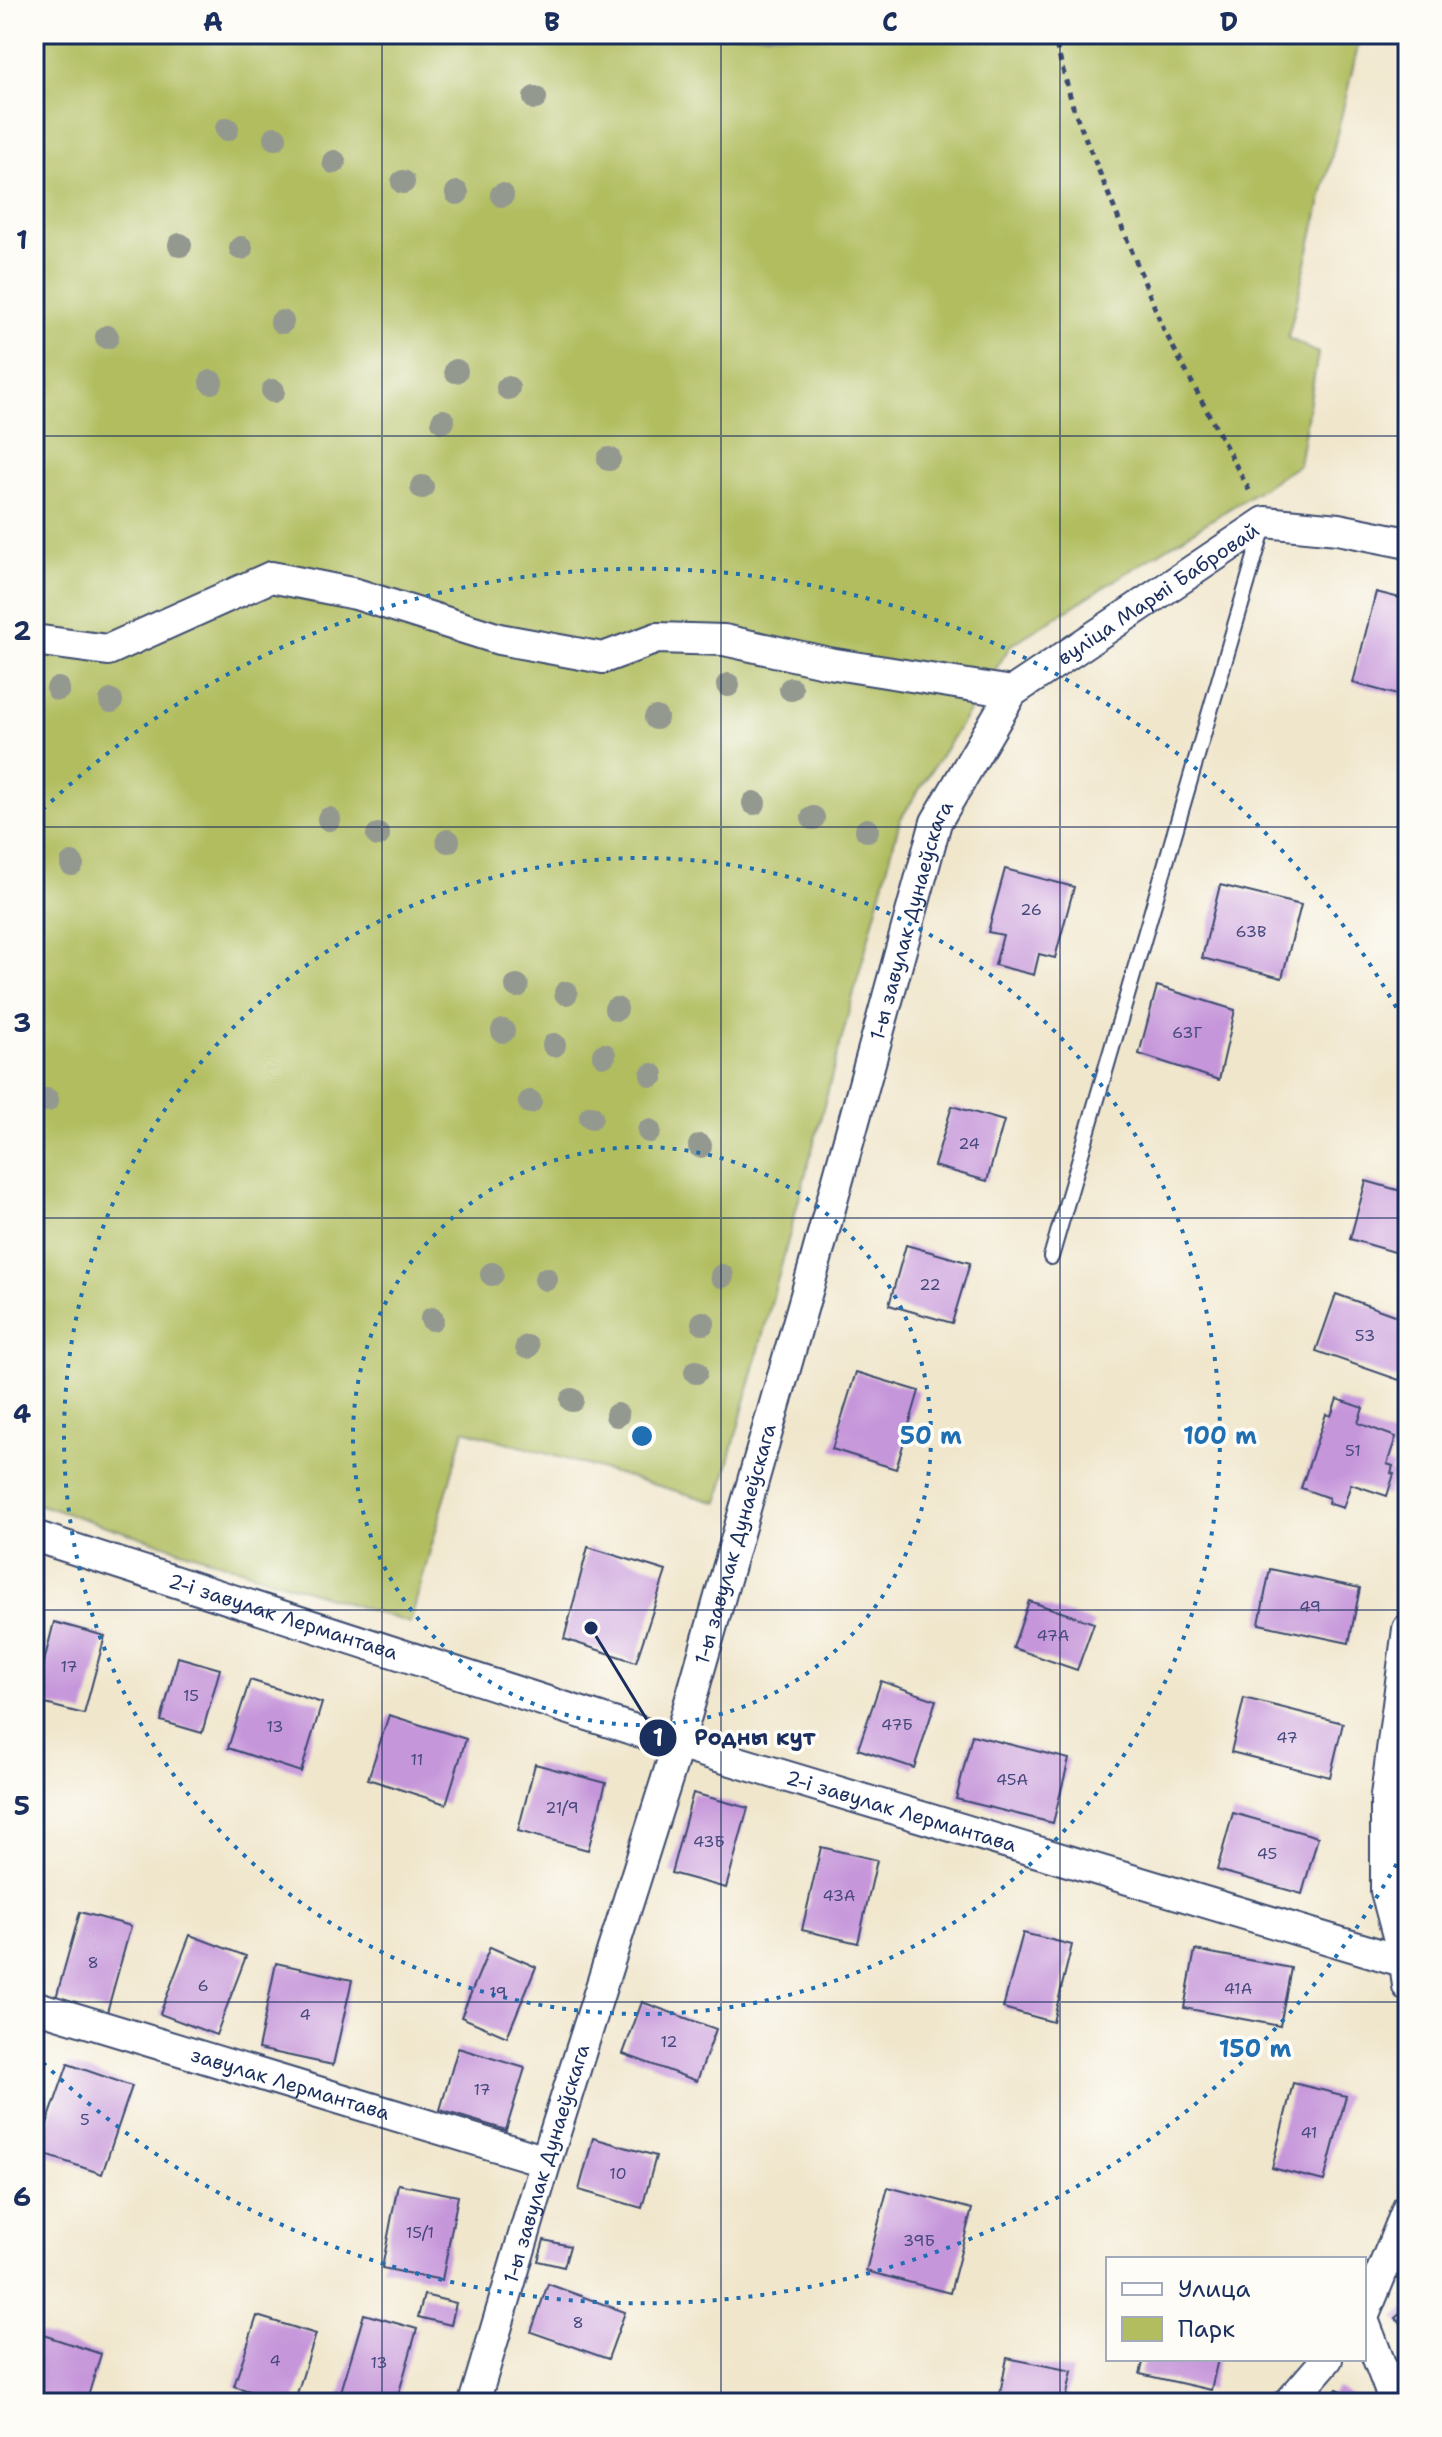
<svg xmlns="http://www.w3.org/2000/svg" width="1442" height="2437" font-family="'Shantell Sans',sans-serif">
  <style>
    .green { fill: #b1bd5f; stroke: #66765e; stroke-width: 2 }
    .building { fill: #c696da }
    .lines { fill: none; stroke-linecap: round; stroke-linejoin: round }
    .lane-casing { stroke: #3b4a6e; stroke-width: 18 }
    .street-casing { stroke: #3b4a6e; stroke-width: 34 }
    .path { stroke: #3b4a6e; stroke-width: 5; stroke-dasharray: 6 6; stroke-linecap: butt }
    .lane { stroke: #fff; stroke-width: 14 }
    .street { stroke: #fff; stroke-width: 30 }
    .tree { fill: #949990 }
    .grid { fill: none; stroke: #1b2f5e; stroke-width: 2; stroke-opacity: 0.55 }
    .ring { fill: none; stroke: #1f6fb2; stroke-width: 4; stroke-dasharray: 4 8 }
    .labels { text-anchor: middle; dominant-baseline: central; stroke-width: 7; stroke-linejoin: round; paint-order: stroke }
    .number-label { font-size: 16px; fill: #46497d }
    .street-label { font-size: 20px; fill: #1b2f5e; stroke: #fdfcf7 }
    .centre { fill: #1f6fb2; stroke: #fdfcf7; stroke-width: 4 }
    .ring-label { font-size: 24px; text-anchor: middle; font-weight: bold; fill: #1f6fb2; stroke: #fdfcf7; stroke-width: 7; stroke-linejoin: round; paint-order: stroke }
    .leader { fill: none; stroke: #1b2f5e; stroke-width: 3 }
    .callout-dot { fill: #1b2f5e; stroke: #fdfcf7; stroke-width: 3 }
    .mark-label { font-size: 24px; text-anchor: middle; font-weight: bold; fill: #fff }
    .callout-label { font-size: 22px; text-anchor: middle; font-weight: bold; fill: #1b2f5e; stroke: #fdfcf7; stroke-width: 7; stroke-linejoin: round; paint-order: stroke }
    .neatline { fill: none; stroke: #1b2f5e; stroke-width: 3 }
    .grid-label { font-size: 26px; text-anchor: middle; font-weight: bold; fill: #1b2f5e }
  </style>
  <rect width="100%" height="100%" fill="#fdfcf7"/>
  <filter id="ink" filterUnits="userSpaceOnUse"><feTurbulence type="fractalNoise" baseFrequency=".0125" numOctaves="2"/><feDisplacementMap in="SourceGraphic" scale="16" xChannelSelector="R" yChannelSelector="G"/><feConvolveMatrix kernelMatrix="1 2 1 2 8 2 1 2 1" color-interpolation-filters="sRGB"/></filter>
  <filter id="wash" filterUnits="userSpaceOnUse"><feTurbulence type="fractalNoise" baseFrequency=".006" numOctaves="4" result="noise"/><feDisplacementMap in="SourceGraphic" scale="32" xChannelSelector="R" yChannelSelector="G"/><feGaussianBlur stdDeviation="1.8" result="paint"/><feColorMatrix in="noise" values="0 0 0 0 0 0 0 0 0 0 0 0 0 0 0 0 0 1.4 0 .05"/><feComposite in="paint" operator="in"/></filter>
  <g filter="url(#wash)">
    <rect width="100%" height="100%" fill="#f0e6cc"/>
    <path class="green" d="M34,34H1361L1288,338L1318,353L1299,465L1011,645L900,820L718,1503L464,1430L410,1623L34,1503Z"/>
    <g id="blocks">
      <path class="building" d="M1376,592L1408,600V685L1405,697L1353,683Z
        M1005,869L1074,887L1055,958L1039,954L1034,975L995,965L1003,935L988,932Z
        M1220,885L1301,905L1282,978L1202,958Z
        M1157,986L1235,1010L1219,1080L1139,1054Z
        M952,1106L1004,1121L987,1181L934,1166Z
        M1366,1181L1408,1193V1256L1350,1239Z
        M906,1245L970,1263L952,1323L889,1305Z
        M1336,1294L1408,1320V1363L1402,1381L1316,1351Z
        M856,1372L919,1391L896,1469L832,1449Z
        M1337,1399L1363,1408L1358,1423L1396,1437L1387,1464L1393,1466L1391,1473L1394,1474L1387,1496L1351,1484L1343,1508L1328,1503L1329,1498L1301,1488L1326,1414L1331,1416Z
        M588,1547L666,1571L636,1662L564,1639Z
        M1270,1569L1360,1588L1349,1643L1259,1624Z
        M1029,1601L1094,1623L1077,1670L1013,1648Z
        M54,1622L105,1636L84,1714L34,1701Z
        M178,1657L220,1669L202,1733L161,1721Z
        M250,1680L322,1703L301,1772L228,1748Z
        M881,1681L936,1700L914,1768L858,1749Z
        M1244,1698L1343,1723L1330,1777L1231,1752Z
        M389,1715L466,1739L446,1804L368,1779Z
        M972,1735L1069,1759L1053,1823L956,1799Z
        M535,1764L606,1783L588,1850L518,1831Z
        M693,1793L748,1808L726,1888L671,1873Z
        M1233,1813L1318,1837L1302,1894L1217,1870Z
        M821,1847L877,1860L858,1943L802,1930Z
        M80,1912L131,1926L107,2012L56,1998Z
        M1023,1933L1072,1945L1053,2022L1003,2008Z
        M190,1935L246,1956L216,2035L160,2014Z
        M490,1947L536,1967L507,2037L461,2017Z
        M1195,1950L1291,1968L1280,2026L1184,2008Z
        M276,1963L352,1980L333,2065L258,2049Z
        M642,2002L716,2029L697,2081L623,2054Z
        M458,2048L525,2068L506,2130L440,2110Z
        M68,2064L132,2086L102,2174L37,2152Z
        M1293,2083L1346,2096L1324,2181L1272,2168Z
        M593,2138L656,2156L642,2208L579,2190Z
        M398,2184L458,2196L442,2280L382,2268Z
        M888,2187L972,2209L950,2293L866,2271Z
        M544,2240L570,2246L564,2267L538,2261Z
        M548,2284L625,2312L608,2359L531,2332Z
        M424,2295L456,2303L451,2325L418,2317Z
        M1408,2307V2332L1395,2318Z
        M364,2314L417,2329L396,2403H368L340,2395Z
        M257,2316L316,2334L294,2403H286L234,2386Z
        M34,2332L101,2354L86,2403H34Z
        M1007,2358L1072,2371L1065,2403H998Z
        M1144,2359H1218L1211,2390L1140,2374Z
        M1337,2389L1363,2400L1365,2403H1324Z"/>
    </g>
  </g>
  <g filter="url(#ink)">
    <use href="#blocks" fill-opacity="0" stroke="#3b4a6e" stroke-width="2"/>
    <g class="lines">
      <defs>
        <path id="lane" d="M1051,1257L1264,526"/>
        <g id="street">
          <path d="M34,640L108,650L271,577L356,594L499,639L603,658L657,638L724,640L829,663L1012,692"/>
          <path id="s1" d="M34,1536L678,1744L1405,1962"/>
          <path d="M1408,1629L1386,1796V1891L1405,1962L1408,1986"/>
          <path id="s2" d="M34,2006L546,2161"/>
          <path d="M1364,2315L1408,2208"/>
          <path d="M1364,2322L1395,2403"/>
          <path id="s3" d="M474,2403L546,2161L678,1744L812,1274L936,822L1012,692L1265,522L1338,529L1408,543"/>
          <path d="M1289,2403L1327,2359"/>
        </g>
      </defs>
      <use href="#lane" class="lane-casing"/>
      <use href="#street" class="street-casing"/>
      <path class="path" d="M1053,34L1074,110L1164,330L1250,492"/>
      <use href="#lane" class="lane"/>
      <use href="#street" class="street"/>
    </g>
    <g class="tree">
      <circle cx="535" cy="98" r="12"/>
      <circle cx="227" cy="129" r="12"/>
      <circle cx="275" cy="138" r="12"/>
      <circle cx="334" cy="162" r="12"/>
      <circle cx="403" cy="182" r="12"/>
      <circle cx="457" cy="193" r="12"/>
      <circle cx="502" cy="195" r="12"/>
      <circle cx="180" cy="245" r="12"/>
      <circle cx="241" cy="248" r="12"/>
      <circle cx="282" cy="322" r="12"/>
      <circle cx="107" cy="337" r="12"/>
      <circle cx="456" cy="371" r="12"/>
      <circle cx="211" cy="382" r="12"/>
      <circle cx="508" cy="388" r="12"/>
      <circle cx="273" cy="391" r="12"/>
      <circle cx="443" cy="421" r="12"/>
      <circle cx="609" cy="459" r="12"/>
      <circle cx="422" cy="487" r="12"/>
      <circle cx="728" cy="685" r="12"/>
      <circle cx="58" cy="689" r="12"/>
      <circle cx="791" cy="689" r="12"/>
      <circle cx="111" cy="701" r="12"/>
      <circle cx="656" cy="718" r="12"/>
      <circle cx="754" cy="803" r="12"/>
      <circle cx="813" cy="818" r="12"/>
      <circle cx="329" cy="819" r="12"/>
      <circle cx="867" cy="830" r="12"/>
      <circle cx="378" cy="835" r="12"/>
      <circle cx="448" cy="841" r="12"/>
      <circle cx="72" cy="864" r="12"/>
      <circle cx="517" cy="986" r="12"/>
      <circle cx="566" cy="993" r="12"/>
      <circle cx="616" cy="1009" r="12"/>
      <circle cx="503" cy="1031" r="12"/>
      <circle cx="554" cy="1045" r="12"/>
      <circle cx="604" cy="1055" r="12"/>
      <circle cx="652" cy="1075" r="12"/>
      <circle cx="47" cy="1100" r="12"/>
      <circle cx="530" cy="1102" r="12"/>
      <circle cx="591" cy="1117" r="12"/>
      <circle cx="649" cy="1131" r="12"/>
      <circle cx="700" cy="1146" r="12"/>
      <circle cx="492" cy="1274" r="12"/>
      <circle cx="722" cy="1276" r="12"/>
      <circle cx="546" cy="1279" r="12"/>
      <circle cx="432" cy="1319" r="12"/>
      <circle cx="703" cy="1323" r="12"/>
      <circle cx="527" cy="1347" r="12"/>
      <circle cx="696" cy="1372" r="12"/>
      <circle cx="572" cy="1400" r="12"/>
      <circle cx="617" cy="1415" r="12"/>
    </g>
  </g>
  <path class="grid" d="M382,34V2403M721,34V2403M1060,34V2403M34,436H1408M34,827H1408M34,1218H1408M34,1610H1408M34,2002H1408"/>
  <g class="ring">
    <circle cx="642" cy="1436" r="289"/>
    <circle cx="642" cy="1436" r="578"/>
    <path d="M1408 1843A867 867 0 0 1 34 2054M34 818A867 867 0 0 1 1408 1029"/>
  </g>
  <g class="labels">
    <g class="number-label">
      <text x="1031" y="909">26</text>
      <text x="1251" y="931">63В</text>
      <text x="1187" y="1032">63Г</text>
      <text x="969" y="1143">24</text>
      <text x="930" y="1284">22</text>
      <text x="1365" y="1335">53</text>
      <text x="1353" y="1450">51</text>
      <text x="1310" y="1606">49</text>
      <text x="1053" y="1635">47А</text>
      <text x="69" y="1666">17</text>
      <text x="191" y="1695">15</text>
      <text x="897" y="1724">47Б</text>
      <text x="275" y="1726">13</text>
      <text x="1287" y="1737">47</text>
      <text x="417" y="1759">11</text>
      <text x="1012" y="1779">45А</text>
      <text x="562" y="1807">21/9</text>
      <text x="709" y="1841">43Б</text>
      <text x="1267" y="1853">45</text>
      <text x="839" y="1895">43А</text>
      <text x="93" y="1962">8</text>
      <text x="203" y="1985">6</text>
      <text x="1238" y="1988">41А</text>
      <text x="498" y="1992">19</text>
      <text x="305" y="2014">4</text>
      <text x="669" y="2041">12</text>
      <text x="482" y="2089">17</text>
      <text x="85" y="2119">5</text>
      <text x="1309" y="2132">41</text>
      <text x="618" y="2173">10</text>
      <text x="420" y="2232">15/1</text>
      <text x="919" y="2240">39Б</text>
      <text x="578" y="2322">8</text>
      <text x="275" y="2360">4</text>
      <text x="379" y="2362">13</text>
    </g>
    <g class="street-label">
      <text stroke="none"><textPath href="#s3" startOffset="1974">вуліца Марыі Бабровай</textPath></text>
      <text stroke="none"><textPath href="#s3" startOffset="1546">1-ы завулак Дунаеўскага</textPath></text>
      <text stroke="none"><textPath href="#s3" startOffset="898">1-ы завулак Дунаеўскага</textPath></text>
      <text stroke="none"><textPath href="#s1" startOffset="262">2-і завулак Лермантава</textPath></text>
      <text stroke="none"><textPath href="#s1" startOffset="910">2-і завулак Лермантава</textPath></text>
      <text stroke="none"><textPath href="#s2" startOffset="268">завулак Лермантава</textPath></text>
      <text stroke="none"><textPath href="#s3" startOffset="250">1-ы завулак Дунаеўскага</textPath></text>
    </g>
  </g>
  <circle cx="642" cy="1436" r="12" class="centre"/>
  <g class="ring-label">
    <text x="931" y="1444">50 m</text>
    <text x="1220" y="1444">100 m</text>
    <text x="1255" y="2057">150 m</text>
  </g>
  <path class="leader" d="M591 1628L658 1738"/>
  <g class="callout-dot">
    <circle cx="591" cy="1628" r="8"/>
    <circle cx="658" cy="1738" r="20"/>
  </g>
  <g class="mark-label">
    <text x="658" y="1746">1</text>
  </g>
  <g class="callout-label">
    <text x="755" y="1745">Родны кут</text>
  </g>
  <rect width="1442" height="2437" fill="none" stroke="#fdfcf7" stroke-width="88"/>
  <rect x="1106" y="2257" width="260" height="104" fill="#fdfcf7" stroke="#a3aaba" stroke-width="2"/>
  <rect x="1122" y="2283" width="40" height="12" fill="#ffffff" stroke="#a3aaba" stroke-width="2"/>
  <text x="1178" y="2297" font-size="24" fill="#1b2f5e">Улица</text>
  <rect x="1122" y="2317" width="40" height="24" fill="#b1bd5f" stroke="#a3aaba" stroke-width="2"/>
  <text x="1178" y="2337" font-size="24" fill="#1b2f5e">Парк</text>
  <rect x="44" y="44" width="1354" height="2349" class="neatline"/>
  <g class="grid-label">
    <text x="213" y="31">A</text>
    <text x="552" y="31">B</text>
    <text x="890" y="31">C</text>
    <text x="1229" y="31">D</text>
    <text x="22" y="249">1</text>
    <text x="22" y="640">2</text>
    <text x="22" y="1032">3</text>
    <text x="22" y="1423">4</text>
    <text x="22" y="1815">5</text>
    <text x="22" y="2206">6</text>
  </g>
</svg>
